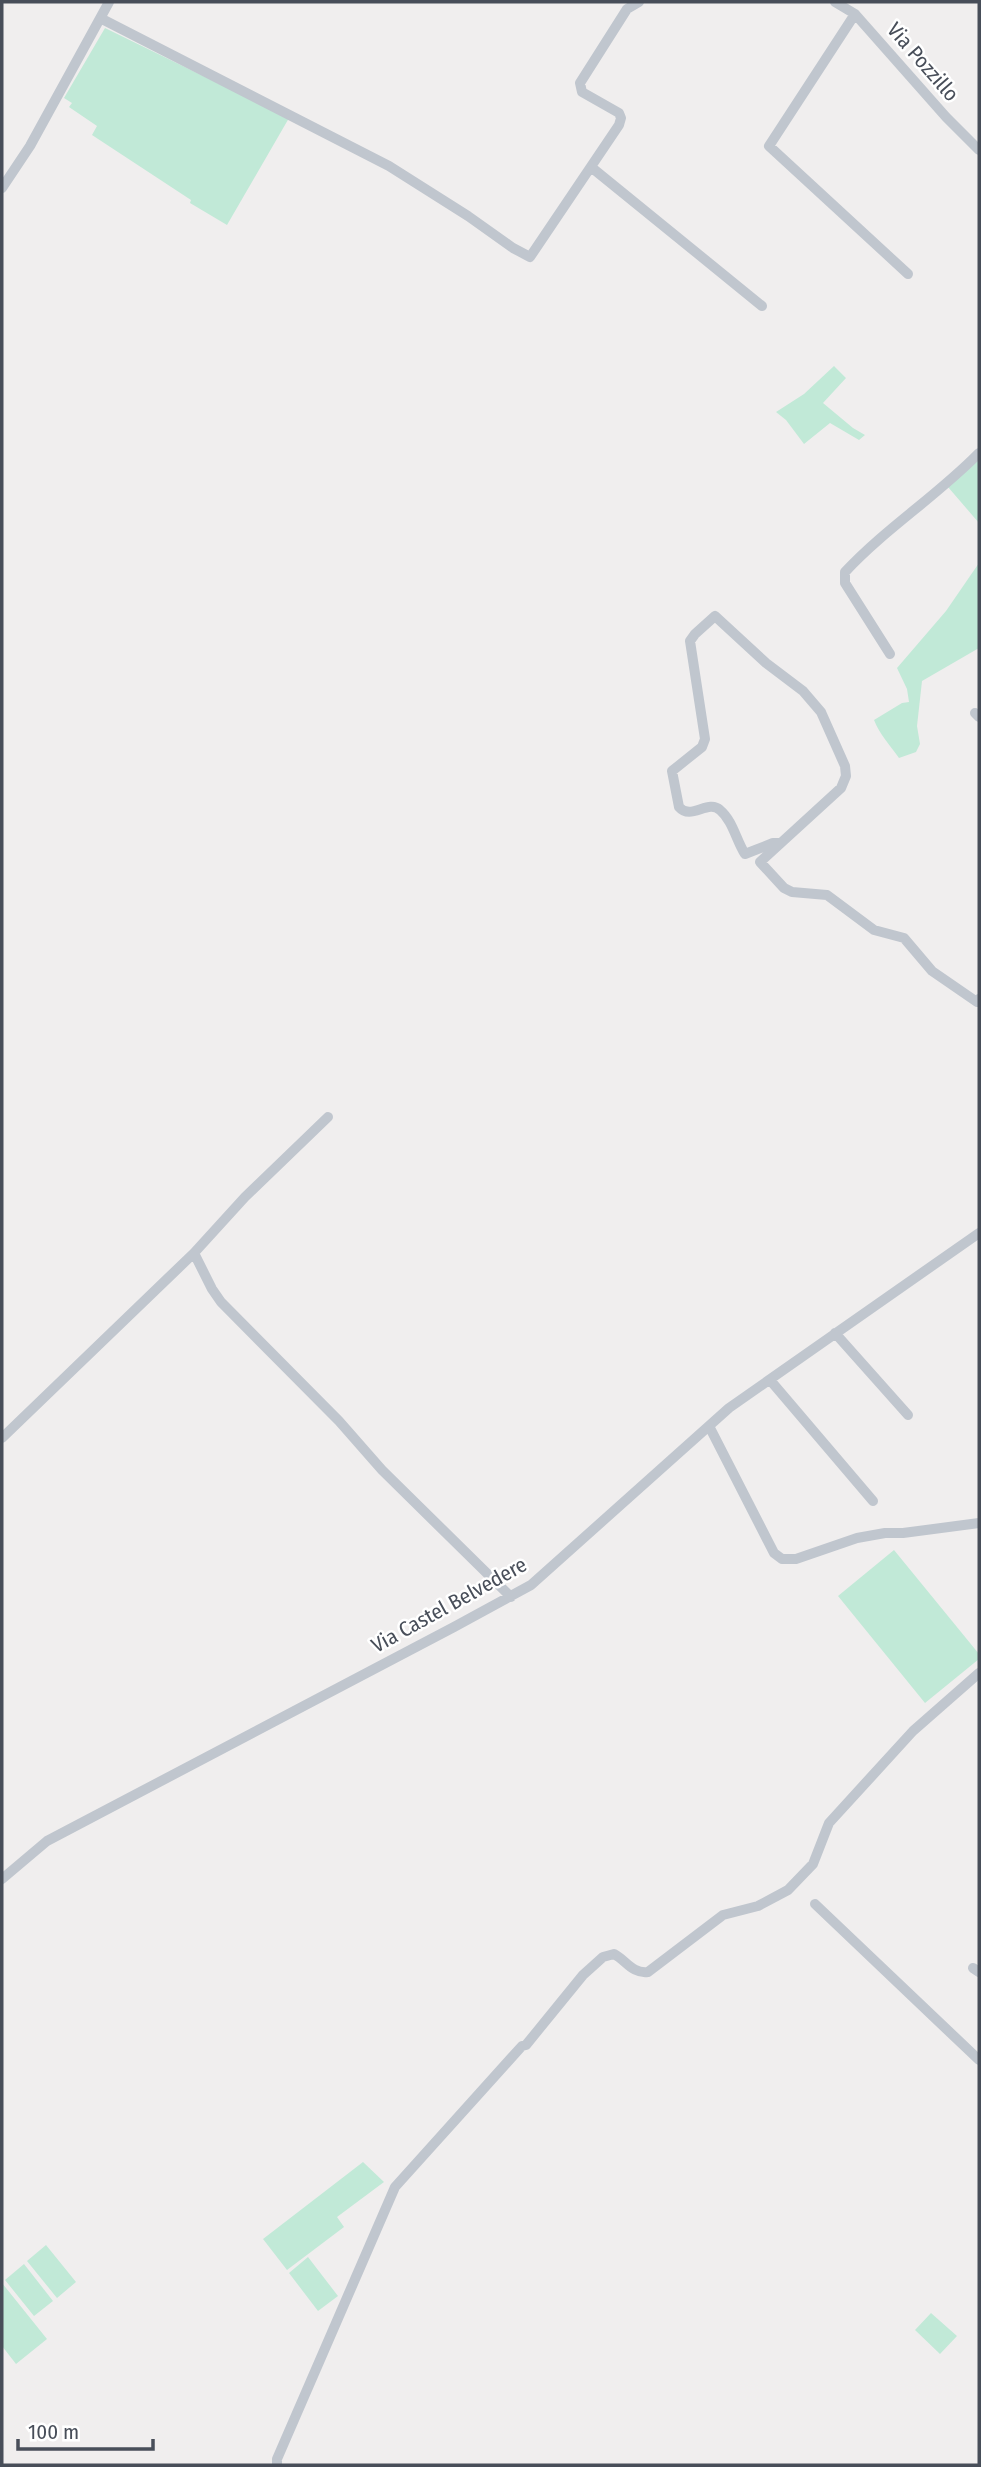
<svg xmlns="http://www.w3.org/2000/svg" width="981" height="2467" font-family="'Fira Sans Condensed',sans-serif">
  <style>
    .green { fill: #c1e9d7 }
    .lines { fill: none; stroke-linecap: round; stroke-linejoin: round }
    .minor { stroke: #c0c6ce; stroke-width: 10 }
    .labels { text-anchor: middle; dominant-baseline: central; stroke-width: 5; stroke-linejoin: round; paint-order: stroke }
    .street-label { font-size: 21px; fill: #484e59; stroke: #fff }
  </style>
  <rect width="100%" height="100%" fill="#f0eeee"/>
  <path class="green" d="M105,28L289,118L227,225L190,203L191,200L92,135L97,126L69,107L72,103L64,98Z
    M834,366L846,378L823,403L853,428L865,435L859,440L830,423L804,444L786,420L776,412L804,394Z
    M979,459V523L948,487Z
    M979,563V648L922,681L917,726L920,744L916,752L899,758C890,745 880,735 874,720L902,703L909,702L907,689L897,668L946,611Z
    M894,1550L979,1654V1659L925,1703L838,1596Z
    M363,2162L384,2182L337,2217L344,2227L287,2270L263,2239Z
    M46,2245L76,2282L57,2298L27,2261Z
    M308,2257L338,2296L318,2311L289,2273Z
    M24,2264L53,2301L34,2316L5,2280Z
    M2,2283L47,2339L16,2364L2,2346Z
    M931,2313L957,2336L940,2354L915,2330Z"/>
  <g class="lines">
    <path class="minor" d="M835,2L855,14L946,117L979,150
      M855,14L769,146L908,274
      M102,19L389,166L468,216L513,248L530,257L619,125L621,118L619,113L582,92L580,83L627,9L639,2
      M591,167L762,306
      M2,188L30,146L109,2
      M890,654L845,583V572C886,528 937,496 979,453
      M975,713L979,717
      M780,843H773L745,854C736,840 733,821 720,810C708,799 691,821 679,807L672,771L702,747L705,739L690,641L695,634L715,616L766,663L803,691L821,712L845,766L846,776L841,788L760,862L784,888L792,892L827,895L874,930L904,938L932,971L977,1002L979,999
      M194,1253L212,1289L221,1302L339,1421L382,1470L511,1597
      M835,1333L908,1415
      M770,1380L873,1501
      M709,1426L774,1553L782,1559H796L857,1538L885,1533H903L979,1523
      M2,1438L194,1253L245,1197L328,1117
      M2,1879L47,1841L454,1627L531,1585L729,1408L979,1233
      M815,1904L979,2060
      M973,1968L979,1972
      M277,2465V2459L395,2187L522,2046L526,2045L583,1975L603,1957L614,1954C626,1960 632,1974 648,1972L723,1915L758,1906L788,1890L813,1864L829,1823L913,1731L979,1673"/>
  </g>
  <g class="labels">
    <g class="street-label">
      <text transform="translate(923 62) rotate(49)">Via Pozzillo</text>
      <text transform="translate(449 1605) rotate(-29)">Via Castel Belvedere</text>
    </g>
  </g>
  <rect width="981" height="2467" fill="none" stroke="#484e59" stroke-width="7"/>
  <path d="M18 2439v10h135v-10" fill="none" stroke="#484e59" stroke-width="3.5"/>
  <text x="28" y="2439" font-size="21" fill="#484e59" stroke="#ffffff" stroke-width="5" paint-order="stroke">100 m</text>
</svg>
